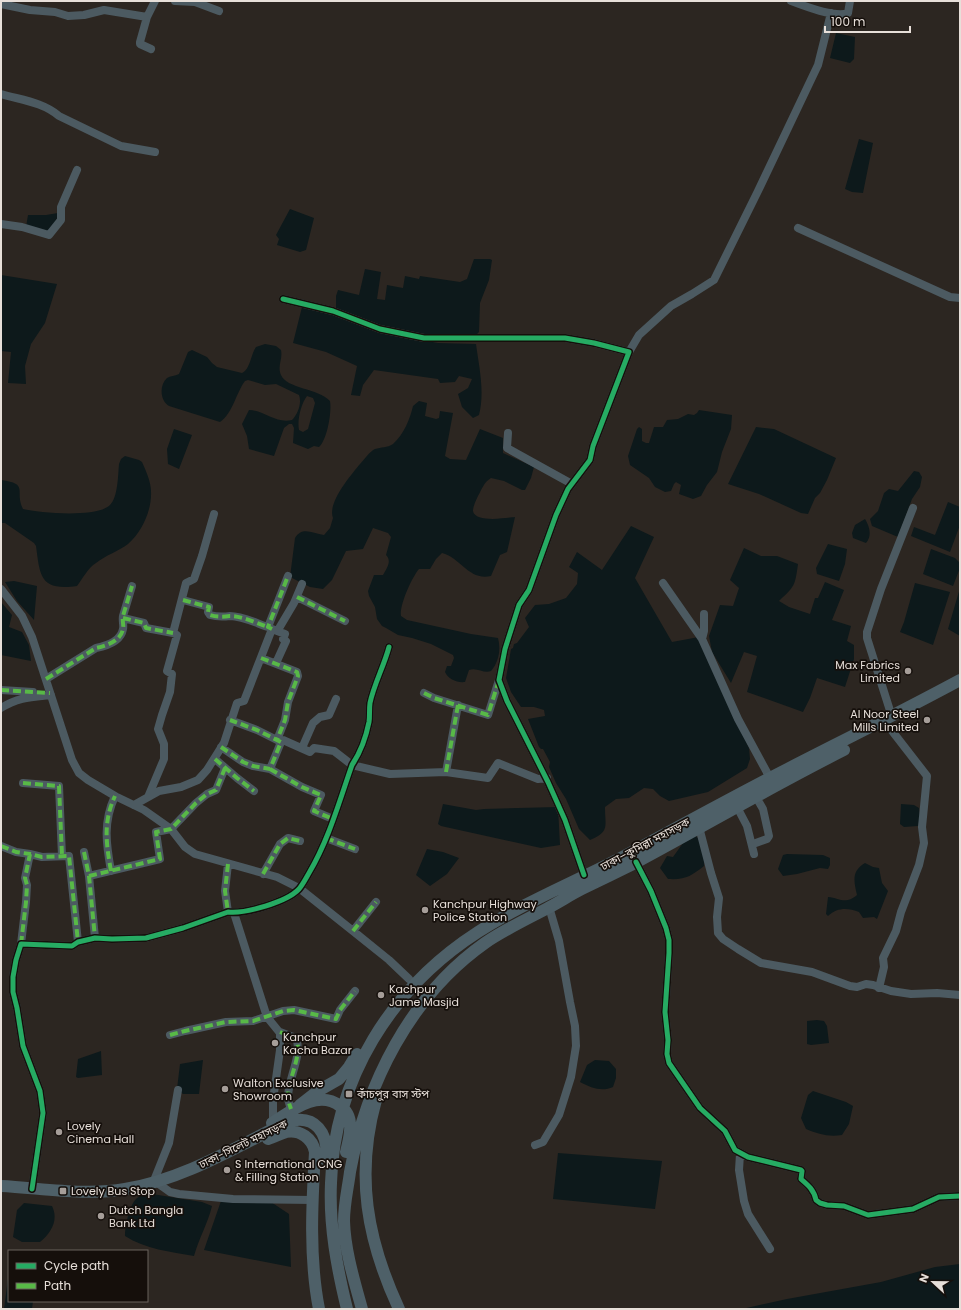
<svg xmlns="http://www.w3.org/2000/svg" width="961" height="1310" font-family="Poppins,'Noto Sans Bengali',sans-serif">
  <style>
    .water { fill: #0d191b; fill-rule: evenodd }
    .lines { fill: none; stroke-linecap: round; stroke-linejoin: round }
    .minor { stroke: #4c5a61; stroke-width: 8 }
    .highway { stroke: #4e6068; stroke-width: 12 }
    .quiet { stroke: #58b947; stroke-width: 4; stroke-dasharray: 8 4; stroke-linecap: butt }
    .cycleway-casing { stroke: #150f0b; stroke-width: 8 }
    .cycleway { stroke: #26ab63; stroke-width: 5 }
    .poi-dot { fill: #a69e99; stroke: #150f0b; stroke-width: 1.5 }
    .labels { text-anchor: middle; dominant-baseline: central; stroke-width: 3.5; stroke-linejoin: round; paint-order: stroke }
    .poi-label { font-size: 11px; fill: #e7dfd9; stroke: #150f0b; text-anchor: start }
    .street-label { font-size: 11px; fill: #e7dfd9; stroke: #150f0b }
  </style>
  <rect width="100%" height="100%" fill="#2c2621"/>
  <path class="water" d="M836,33L855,37L854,59L850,63L830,58Z
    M859,139L873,143L863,193L852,192L845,189Z
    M290,209L314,218L306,250L300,252L277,245L279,239L276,235Z
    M58,213L56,222L48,232L26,227L28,215H46Z
    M474,259H490L492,260L489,280L480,303L479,332L476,335L443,337L410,333L383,327L336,309V296L338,290L359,295L365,269L381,272L377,299L385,300L387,285L403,288L405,276L419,279L420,276L460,282L467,279Z
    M1,275L57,284L45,323L31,344L25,366L26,384L8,383L11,352L1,351Z
    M302,307L337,316L384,333L438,343L476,344C479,367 485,391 479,415L473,418L462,407L458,394L468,388L472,379L459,376L455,382L440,383L438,379L374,370L363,385L360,396L351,395L357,366L326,352L293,343Z
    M265,344L276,346L281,350C283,359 277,366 281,375C287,389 318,388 330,401C332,412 327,440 319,447L314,446L308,449L293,443L294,428L292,424H289L284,428L274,456L249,449L247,436L242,424L249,410C264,410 276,424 292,420C298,414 302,403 299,395L276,384L265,385L248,380L245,381C236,393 233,413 220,422L169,406C160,401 159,385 167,378C170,376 175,376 179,374L188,352L192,350L207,357L212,363L217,367L242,373C250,370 251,354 256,347ZM307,396L313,398L315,403L308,429L303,432L299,430C297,420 301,404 307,396Z
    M419,401L427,403L425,416L436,419L439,418L440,411L453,413L445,456L450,459L466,460L480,429L503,438V453L534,467L531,478L525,490H522L504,481L491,478C484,482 482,489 478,496C476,500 473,507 473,511C475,523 506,518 515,517L507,552L500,555L491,576C469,581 461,558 442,553L436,559L430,569H419C412,577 399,606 401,616L407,620L471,634L498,638C501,649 499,662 491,671C484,674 477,667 469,670L465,682C457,683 448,679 445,672L447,666H451L454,658L453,655L431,644L412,638L398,635L386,628L382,626L377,619L375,607L369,596L368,591L374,575H383C387,568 392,561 386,555L391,537L388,533L373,528L363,549L346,551L332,580L323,589L310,587L290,577L295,538C302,526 312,533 324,535L330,528L333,518C327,503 351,475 360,464C364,460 370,451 375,449C381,447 387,448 393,444C404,434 410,419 413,406Z
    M699,410L732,415L731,429L722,452L717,472L707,485L701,496L693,499L679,494L681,485L676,482L674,484L671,491L665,492L655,487L649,478L630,465L628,456L637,429L639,427L642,429V441L646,443H649L654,427H663L667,420L678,419L688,414L694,415L697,413Z
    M756,427L774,429L836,458L827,480L820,493L815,498L808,514L801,513L759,494L728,484Z
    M174,429L192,435L179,469L168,464L167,449Z
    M125,456L139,460L142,462C146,471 151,482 151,491C152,510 142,532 128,544C119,551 106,555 96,563C88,568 83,578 77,586C40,591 40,576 36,546L34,543L5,523H1V480C30,484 14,491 23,509C40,513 97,518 110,505C118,497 118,475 119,464L121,459Z
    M914,471L919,472L922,477L920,487L912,499L898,537L872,526L870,519L878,511L884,493L889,489L898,491Z
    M948,502L960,507V525L950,552L911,536L914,527L935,535Z
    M865,519C870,527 872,536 866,543L853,538L852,533L855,525Z
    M631,526L654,537L635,578L672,642L699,637L749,748L750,759L747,768L708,792L669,801L660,796L653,789L644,788L629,798L616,799L605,807C605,827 610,831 590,840L579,829L566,799L556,783L549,767L550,762L543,749H541L539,747L528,719L545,716L544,710L534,707H521L511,692L506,678L511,649L513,648L514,644L517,643L529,627L525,618L535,605L549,604L566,598L577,584L578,573L569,567L577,552L602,570Z
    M828,544L847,549L845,564L839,581L817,574L816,568Z
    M744,548L761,556H777L798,564C795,586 795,586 779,601L789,607L810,614L815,598H818L825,582L844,590L832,620L851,626L847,641L854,645V659L845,687L817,678L810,698L803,712L747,692L757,656L744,652L731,683L712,652L709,636L720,605L733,606L739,588L730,580Z
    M931,549L955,558L960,563V568L953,586L923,574Z
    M14,581L37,586L34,620L17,601L5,582Z
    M915,583L950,592L933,645L900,632L904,622Z
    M960,588V636L948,629Z
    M1,602L12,615L9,627L22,632L29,645L31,661L1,655Z
    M443,804L476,810L484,809L558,807L560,845L541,848L441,826L438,824Z
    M901,804L914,805L919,808L920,818L918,826L904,827L900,824Z
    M695,835C704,843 705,854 704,866C691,876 686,880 668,879L660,868L667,856L673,857L688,836Z
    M427,849L443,852L459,858L447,874L430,886L416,875Z
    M787,854L823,855L830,858V865L828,869L820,868L797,874L783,876L778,869L783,855Z
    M865,863L873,867L879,868L882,883L888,891L877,919L874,917L863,918L859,912C848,908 838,907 828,916L826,914L828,897C840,898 845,905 857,895C854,882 851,871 865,863Z
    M817,1020L824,1021L827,1026L829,1043L811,1045L807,1044V1021Z
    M101,1051L102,1075L78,1078L76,1077L78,1059Z
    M203,1060L199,1094H183L177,1089L180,1064Z
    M595,1060L609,1061L616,1069V1078L613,1087C602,1092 591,1088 580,1082L587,1065Z
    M813,1091L846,1102L853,1106L849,1124L842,1135C828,1137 818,1134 806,1129L801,1118L808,1095Z
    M558,1153L662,1161L655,1209L553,1199Z
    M152,1194L202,1202L212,1206C208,1223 199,1238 194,1256C171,1252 145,1249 125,1236C125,1227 129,1206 136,1199C140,1195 147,1194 152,1194Z
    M222,1198L271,1202L289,1214L291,1267L204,1250Z
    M24,1203L52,1206C59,1220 51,1233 40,1242H22L13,1237L17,1210Z
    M960,1264V1309H742L787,1299L881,1282L935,1267Z
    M9,1271V1301H33L32,1309H4Z"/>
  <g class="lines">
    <path class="minor" d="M175,1L195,2L219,11
      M791,1C804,6 835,18 848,13L850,1
      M1,4L30,10L55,12L68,16L84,15L104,10L147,17
      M151,49L140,44V42L147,17L155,1
      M1,94C21,100 43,102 59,116L121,146L155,152
      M1,224L22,227L49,235L61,220V207L77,170
      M798,228L950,297L960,298
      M283,299L333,311L380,329L424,338H565L594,343L629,352L593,446L590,460L568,489L556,515L529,590L519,605L505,649L499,680L507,701L548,782L565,820L584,875
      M629,352L639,335L671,306L692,294L714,280L758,191L818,65L831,13
      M508,433L507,448L572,484
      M663,583L702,639
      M1,589L22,616L32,637L72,760L79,773L88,780L115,796L144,810L171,829L185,847L195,854L277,877L299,888L353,931L389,960L409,979
      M297,597L345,621
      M183,600L209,607L208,612L210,615C217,617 222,617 230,616C242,616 256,623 268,627
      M704,614V631L702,639L738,719L770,778
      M123,618L144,623L146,628L173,633
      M272,629L268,627L288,576
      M278,630L294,603L302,584
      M261,658L297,672L298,676L288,702L285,720L277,740
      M46,679L96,648C106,646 121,641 123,629C124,625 122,621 123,616C126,606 129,596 132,586
      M1,690L33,692
      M424,693L434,698L488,715L499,680
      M1,708C18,697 32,697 51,695
      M892,717L867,638V632L881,589L913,508
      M230,720L257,730L281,742L283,740L310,752L314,748L334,751L352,765L390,774L446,772L488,778L498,763L538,779L547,778
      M221,747L243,762L253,766L270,769L281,742
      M302,748L313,723L320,717L329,715L336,699
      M215,759L237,778L254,791
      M270,769L302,787L321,795L314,811L333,819
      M446,772L458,705
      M23,783L59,786L62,856
      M148,797L164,759V744L158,729L162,715L170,692L172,674L167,671L177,635L173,633L186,583L194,579L202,556L214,514
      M134,805L159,791L181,787L198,780L207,770L224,743L237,703L244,701L272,629L285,634L283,639L286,641L276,663
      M737,807L747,826L754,854
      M699,827L711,873L719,898L717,917L718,933L723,939L738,949L761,963L812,972L850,986L857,987L866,984L873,985L891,991L911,994L937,993L960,995
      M326,838L355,849
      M753,844L767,839L769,836L763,809L756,797
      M1,846L16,852L30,854
      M84,852L89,876L95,938
      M636,862L651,891L666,928L669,940V953L665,1012L668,1040L667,1054L669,1063L700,1108L725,1131L735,1150L748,1157L801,1170L802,1171L801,1179C808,1185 814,1190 816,1200L820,1203L827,1205L844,1206L868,1215L913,1209L939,1197L960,1196
      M228,864L225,891L228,912
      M111,871C106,843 103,822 115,796
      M263,874L280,844L288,838L300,841
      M89,876L160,859L156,832L171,829L196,803L207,794L216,790L225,768
      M234,913L267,1017L280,1033V1050L273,1100V1122
      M353,931L376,902
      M21,944L26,902L27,885L25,878L30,854L42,857L69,856L78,942
      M879,988L884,967L883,958L896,931L901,912L919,865L924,843L922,827L927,776L889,727
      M280,1032L296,1038C303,1055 288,1078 288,1097C288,1101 290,1106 291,1109
      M170,1035L185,1031L226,1022L253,1021L283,1011L294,1010L336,1019L340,1010L355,991
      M535,1145L543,1142L559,1115L571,1077L576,1046L575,1026L570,1002L559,941L549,907
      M740,1154L739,1170L744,1201L748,1214L770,1249
      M156,1182L170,1192L179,1194L233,1199L313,1200
      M153,1183L169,1143L178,1090
      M32,1189L43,1113L40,1091L23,1046L17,1008L13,992V977L16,960L21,944L72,946L78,942L95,938L112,939L146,938L183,928L228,912C245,914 287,902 299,889C303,884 306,878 309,873C329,839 339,802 352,765C360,753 366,737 369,722C370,716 369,710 370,703C374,684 384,666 389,647"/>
    <path class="highway" d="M376,1100C355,1175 367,1240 399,1309
      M300,1105L318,1091L339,1079L349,1067L357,1054
      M272,1123C291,1111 318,1089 340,1106C346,1110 350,1117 350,1125C351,1134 348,1143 346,1152
      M268,1139C274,1137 280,1134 286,1132C300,1129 313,1139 315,1152C312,1203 309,1258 319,1309
      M1,1186C41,1188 86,1196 125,1189C182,1180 236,1147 287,1122C316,1113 329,1134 326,1160
      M347,1309C337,1268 329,1226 331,1183C334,1079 391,988 478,932C526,901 580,880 630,853C676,828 722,803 768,779C832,746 897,714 960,680
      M362,1309C354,1280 345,1251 344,1221C344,1204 348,1188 350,1172C366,1084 410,996 485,943C504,930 525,920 546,909C558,903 570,895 582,889C600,880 619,871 637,862C706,825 774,785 844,750"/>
    <path class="quiet" d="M297,597L345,621
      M183,600L209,607L208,612L210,615C217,617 222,617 230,616C242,616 256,623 268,627
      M123,618L144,623L146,628L173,633
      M272,629L268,627L288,576
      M261,658L297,672L298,676L288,702L285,720L277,740
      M46,679L96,648C106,646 121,641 123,629C124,625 122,621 123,616C126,606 129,596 132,586
      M1,690L50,693
      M424,693L434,698L488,715L499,680
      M221,747L243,762L253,766L270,769L281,742L257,730L230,720
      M215,759L237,778L254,791
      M270,769L302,787L321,795L314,811L333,819
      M446,772L458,705
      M23,783L59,786L62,856
      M326,838L355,849
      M1,846L16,852L30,854
      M84,852L89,876L95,938
      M228,864L225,891L228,912
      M111,871C106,843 103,822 115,796
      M263,874L280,844L288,838L300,841
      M89,876L160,859L156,832L171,829L196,803L207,794L216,790L225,768
      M353,931L376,902
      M21,944L26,902L27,885L25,878L30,854L42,857L69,856L78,942
      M280,1032L296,1038C303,1055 288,1078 288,1097C288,1101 290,1106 291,1109
      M170,1035L185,1031L226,1022L253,1021L283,1011L294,1010L336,1019L340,1010L355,991"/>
    <defs>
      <path id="cycleway" d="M283,299L333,311L380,329L424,338H565L594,343L629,352L593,446L590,460L568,489L556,515L529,590L519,605L505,649L499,680L507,701L548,782L565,820L584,875
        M636,862L651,891L666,928L669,940V953L665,1012L668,1040L667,1054L669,1063L700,1108L725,1131L735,1150L748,1157L801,1170L802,1171L801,1179C808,1185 814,1190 816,1200L820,1203L827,1205L844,1206L868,1215L913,1209L939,1197L960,1196
        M32,1189L43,1113L40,1091L23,1046L17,1008L13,992V977L16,960L21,944L72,946L78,942L95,938L112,939L146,938L183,928L228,912C245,914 287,902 299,889C303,884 306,878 309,873C329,839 339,802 352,765C360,753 366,737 369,722C370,716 369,710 370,703C374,684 384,666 389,647"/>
    </defs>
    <use href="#cycleway" class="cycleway-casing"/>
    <use href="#cycleway" class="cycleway"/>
  </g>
  <g class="poi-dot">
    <circle cx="908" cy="671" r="4"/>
    <circle cx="927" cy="720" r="4"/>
    <circle cx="425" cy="910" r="4"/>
    <circle cx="381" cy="995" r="4"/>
    <circle cx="275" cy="1043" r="4"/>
    <circle cx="225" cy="1089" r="4"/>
    <rect x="345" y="1090" width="8" height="8" rx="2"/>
    <circle cx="59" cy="1132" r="4"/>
    <circle cx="227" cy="1170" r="4"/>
    <rect x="59" y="1187" width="8" height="8" rx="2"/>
    <circle cx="101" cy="1216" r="4"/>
  </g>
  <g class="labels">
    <g class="poi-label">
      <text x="900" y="665" text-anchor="end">Max Fabrics<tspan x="900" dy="13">Limited</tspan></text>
      <text x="919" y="714" text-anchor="end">Al Noor Steel<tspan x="919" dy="13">Mills Limited</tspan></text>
      <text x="433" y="904">Kanchpur Highway<tspan x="433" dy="13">Police Station</tspan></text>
      <text x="389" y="989">Kachpur<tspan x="389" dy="13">Jame Masjid</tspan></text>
      <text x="283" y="1037">Kanchpur<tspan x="283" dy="13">Kacha Bazar</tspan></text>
      <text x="233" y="1083">Walton Exclusive<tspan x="233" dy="13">Showroom</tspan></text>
      <text x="357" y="1094">কাঁচপুর বাস স্টপ</text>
      <text x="67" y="1126">Lovely<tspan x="67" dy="13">Cinema Hall</tspan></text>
      <text x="235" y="1164">S International CNG<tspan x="235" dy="13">&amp; Filling Station</tspan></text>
      <text x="71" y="1191">Lovely Bus Stop</text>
      <text x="109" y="1210">Dutch Bangla<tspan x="109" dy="13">Bank Ltd</tspan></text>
    </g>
    <g class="street-label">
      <text transform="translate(645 844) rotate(-28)">ঢাকা–কুমিল্লা মহাসড়ক</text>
      <text transform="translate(243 1144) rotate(-26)">ঢাকা-সিলেট মহাসড়ক</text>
    </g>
  </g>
  <rect width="961" height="1310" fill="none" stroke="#e7dfd9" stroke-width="4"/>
  <rect x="8" y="1250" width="140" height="52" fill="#150f0b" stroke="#69625d"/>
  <rect x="16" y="1263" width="20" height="6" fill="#26ab63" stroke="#69625d"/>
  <text x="44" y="1270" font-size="12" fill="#e7dfd9">Cycle path</text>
  <rect x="16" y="1283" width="20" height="6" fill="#58b947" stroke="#69625d"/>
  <text x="44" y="1290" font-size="12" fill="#e7dfd9">Path</text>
  <g transform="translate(933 1282) rotate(292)" stroke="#150f0b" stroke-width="3" paint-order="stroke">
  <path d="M0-3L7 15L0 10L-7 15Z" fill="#e7dfd9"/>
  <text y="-6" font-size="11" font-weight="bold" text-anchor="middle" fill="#e7dfd9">N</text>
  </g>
  <path d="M825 26v6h85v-6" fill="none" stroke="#e7dfd9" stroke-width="2"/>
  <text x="831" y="26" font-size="12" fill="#e7dfd9" stroke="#150f0b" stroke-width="3" paint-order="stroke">100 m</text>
</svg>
